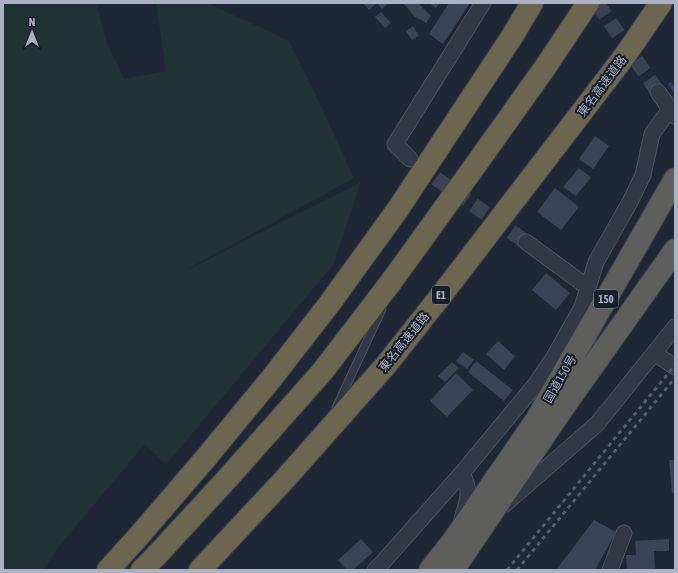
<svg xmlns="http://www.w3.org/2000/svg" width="678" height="573" font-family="'Asap Condensed','Noto Sans JP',sans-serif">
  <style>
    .green { fill: #213237 }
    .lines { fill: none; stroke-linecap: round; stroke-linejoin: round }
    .stream { stroke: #323f5e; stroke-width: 4 }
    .building { fill: #3b4357 }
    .minor-tunnel { stroke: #3b4252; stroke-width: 15; stroke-dasharray: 15 8; stroke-linecap: butt }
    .service-casing { stroke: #4d5362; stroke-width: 9 }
    .minor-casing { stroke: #4d5362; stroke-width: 17 }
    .trunk-casing { stroke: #3a404e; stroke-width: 24 }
    .motorway-casing { stroke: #3a404e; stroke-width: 24 }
    .service { stroke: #333846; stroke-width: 7 }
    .minor { stroke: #333846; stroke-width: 15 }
    .trunk { stroke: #5e5e5c; stroke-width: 22 }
    .motorway { stroke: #6c6550; stroke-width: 22 }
    .rail { stroke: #545c6e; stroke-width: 3; stroke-dasharray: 4 4; stroke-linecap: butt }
    .labels { text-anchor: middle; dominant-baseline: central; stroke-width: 4; stroke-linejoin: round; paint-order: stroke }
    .shield { fill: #181e2b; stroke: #808696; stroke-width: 1 }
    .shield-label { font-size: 11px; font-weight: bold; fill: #acb2c4 }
    .street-label { font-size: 12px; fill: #acb2c4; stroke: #181e2b }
  </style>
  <rect width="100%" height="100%" fill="#1f2636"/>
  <path class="green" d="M3,3H96L106,40L124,79L166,71L156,3H208L289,41L321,106L354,178L177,275L361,182L333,265L166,465L145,444L57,549L44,570H3Z"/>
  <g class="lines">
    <path class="stream" d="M670,84L675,91"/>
  </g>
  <path class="building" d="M363,3H377L369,10Z
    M377,3H389L382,9Z
    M403,3H418L431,16L426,23L414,16Z
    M429,3H440L436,8Z
    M449,3H470L443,44L429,34Z
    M381,12L391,23L385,28L375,17Z
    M413,26L419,36L412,40L406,31Z
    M595,136L609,146L593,169L579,159Z
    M579,168L591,177L576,196L563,187Z
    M555,188L579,207L561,230L537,212Z
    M546,273L570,293L556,310L532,290Z
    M498,341L515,356L504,370L486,354Z
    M463,352L474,360L467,369L456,361Z
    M476,361L513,390L504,401L468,372Z
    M452,362L459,368L445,382L438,376Z
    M456,373L473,390L447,417L430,401Z
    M669,460H675V493H672Z
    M594,520L616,532L595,570H556Z
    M361,539L373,552L353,570H347L338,560Z
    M669,539V551H654L655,570H627L626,555H636L635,541Z"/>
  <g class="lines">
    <path class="minor-tunnel" d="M597,3L658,92
      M417,165L526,242"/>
    <defs>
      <path id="service" d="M336,408L382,309"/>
      <path id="minor" d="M658,92L675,116
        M410,159L395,144L483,3
        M588,288L596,262L630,202L643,175L652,134L670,109
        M654,353L675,367
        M505,504L597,424L675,327
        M462,519C468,499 472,493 462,473L535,385L554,357L582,307L588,288L578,280L526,242
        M375,570L383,562L462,473
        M610,570L624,533"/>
      <path id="trunk" d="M430,570L453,541L537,419L675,179
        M453,570L563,408L675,250"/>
      <path id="motorway" d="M108,570L138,537L205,459L271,379L330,303L398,209L513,35L532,3
        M142,570L156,556L227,479L322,372L391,282L477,163L544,69L588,3
        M200,570L285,479L386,365L443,293L624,57L661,3"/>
    </defs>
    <use href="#service" class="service-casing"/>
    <use href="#minor" class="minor-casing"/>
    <use href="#trunk" class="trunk-casing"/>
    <use href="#motorway" class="motorway-casing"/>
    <use href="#service" class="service"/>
    <use href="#minor" class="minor"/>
    <use href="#trunk" class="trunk"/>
    <use href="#motorway" class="motorway"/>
    <path class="rail" d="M507,570L675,365
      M517,570L675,378"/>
  </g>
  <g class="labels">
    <g class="shield">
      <rect x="432" y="286" width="18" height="18" rx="3"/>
      <rect x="594" y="290" width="24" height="18" rx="3"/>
    </g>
    <g class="shield-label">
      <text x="441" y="295">E1</text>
      <text x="606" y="299">150</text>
    </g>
    <g class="street-label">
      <text transform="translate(602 86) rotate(-53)">東名高速道路</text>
      <text transform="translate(404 342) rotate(-51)">東名高速道路</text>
      <text transform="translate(560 379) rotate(-60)">国道150号</text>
    </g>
  </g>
  <rect width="678" height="573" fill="none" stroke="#acb2c4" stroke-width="8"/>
  <g transform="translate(32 32)" stroke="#181e2b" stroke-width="3" paint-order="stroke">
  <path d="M0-3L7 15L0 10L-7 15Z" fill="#acb2c4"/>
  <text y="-6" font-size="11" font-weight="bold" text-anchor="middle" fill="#acb2c4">N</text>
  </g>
</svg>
